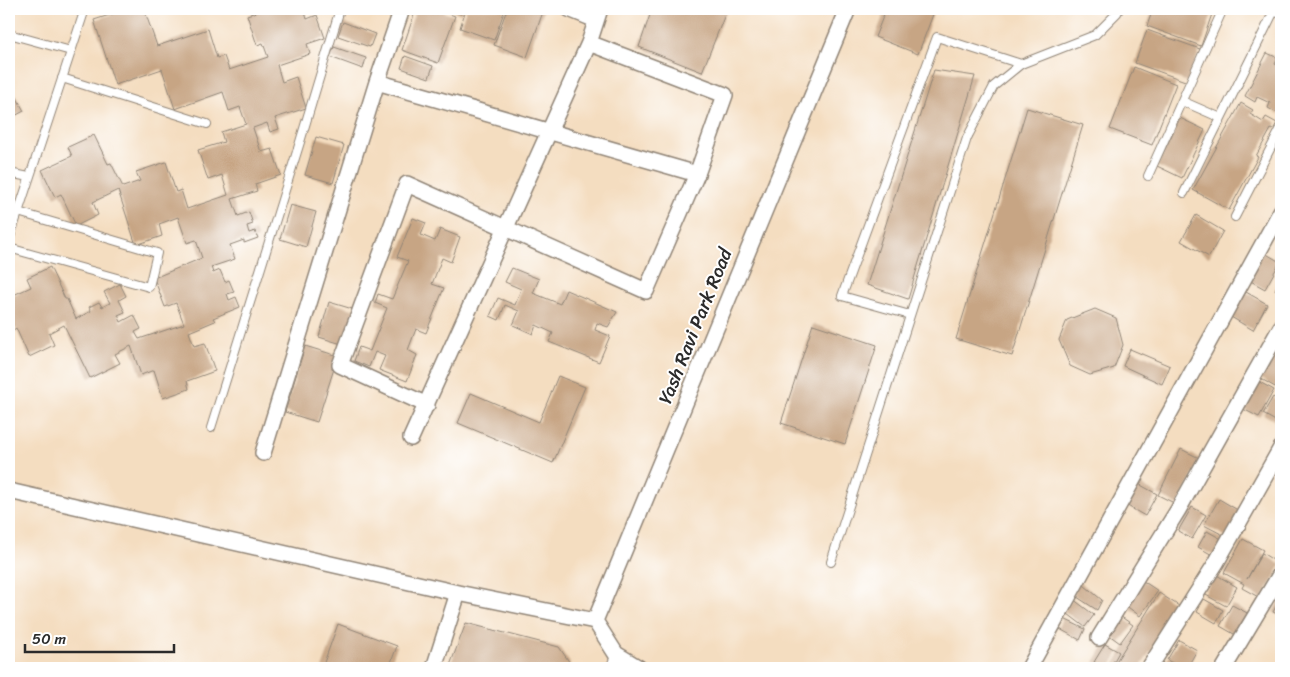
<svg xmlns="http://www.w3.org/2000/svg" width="1290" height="677" font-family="Sriracha,sans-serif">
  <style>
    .building { fill: #c7a584 }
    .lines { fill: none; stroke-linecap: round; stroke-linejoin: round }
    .service-casing { stroke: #908476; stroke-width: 10 }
    .minor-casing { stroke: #908476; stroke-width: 18 }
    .service { stroke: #fff; stroke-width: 8 }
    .minor { stroke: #fff; stroke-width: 15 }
    .labels { text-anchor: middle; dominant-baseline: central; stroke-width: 4; stroke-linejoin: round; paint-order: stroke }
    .street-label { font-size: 19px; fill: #2b2b2b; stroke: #fff }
  </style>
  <rect width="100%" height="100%" fill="#fff"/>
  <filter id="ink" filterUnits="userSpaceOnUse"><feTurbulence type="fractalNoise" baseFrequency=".02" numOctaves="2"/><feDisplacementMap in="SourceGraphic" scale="10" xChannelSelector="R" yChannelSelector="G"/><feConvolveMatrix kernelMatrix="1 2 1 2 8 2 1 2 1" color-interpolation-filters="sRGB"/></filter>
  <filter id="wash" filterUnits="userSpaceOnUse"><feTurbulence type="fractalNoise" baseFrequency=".0096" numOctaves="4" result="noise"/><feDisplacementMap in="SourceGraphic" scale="20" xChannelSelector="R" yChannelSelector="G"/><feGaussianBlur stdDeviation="1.12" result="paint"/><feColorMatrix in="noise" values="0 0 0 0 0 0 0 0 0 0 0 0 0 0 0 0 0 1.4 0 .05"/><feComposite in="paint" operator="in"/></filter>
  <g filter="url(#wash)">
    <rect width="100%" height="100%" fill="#f4ddc0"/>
    <g id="blocks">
      <path class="building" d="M128,9H144L157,46L208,29L217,58L224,56L229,70L268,57L263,43L257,45L247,15L265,9H304L307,19L317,15L325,38L307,44L310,54L277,65L282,82L296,77L306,108L275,118L279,129L270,132L267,123L253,128L261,152L272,149L281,175L255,184L257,191L232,199L238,216L249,212L253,224L247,226L249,233L255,231L258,238L244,243V240L230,245L235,259L211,267L213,273L220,270L225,282L229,280L234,292L227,294L229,300L236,297L240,307L213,318L215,321L189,332L194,346L205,343L215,371L187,381L189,389L163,398L154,370L141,375L131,346L115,354L120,363L90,378L64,325L49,333L54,345L29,357L16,328L12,331L9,324V297L31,287L27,278L50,267L65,299H67L76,319L91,311L89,307L99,302L102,307L110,303L104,292L120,284L126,296L119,300L125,312L118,315L121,322L134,315L141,329L135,332L139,339L184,324L176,303L165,307L154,278L202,258L196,240L187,243L178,217L159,224L162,236L136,245L118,190L93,202L98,215L76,226L61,194L55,197L42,170L72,156L68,147L94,135L108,164L111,163L123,187L140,181L136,172L166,162L176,192L181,190L187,209L228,195L222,175L208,180L198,150L224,142L221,132L246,124L240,107L229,111L223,92L175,109L162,69L115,85L94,20Z
        M416,9H435L455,16L438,63L402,50Z
        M447,9H463L461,14Z
        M466,9H505L494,40L460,28Z
        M507,9H544L527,57L494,45Z
        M652,9H720L726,12L702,72L639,47Z
        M886,9H935L918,54L875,37Z
        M1153,9H1206L1213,11L1201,46L1147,26Z
        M343,22L375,34L370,47L338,36Z
        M1147,30L1200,49L1188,82L1135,63Z
        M334,47L366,58L363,69L330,57Z
        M1267,53L1278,58L1275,64L1281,68V110L1279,114L1268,108L1270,103L1257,97L1255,102L1245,96Z
        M405,56L433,66L429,78L401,68Z
        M1134,67L1176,84L1152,145L1110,129Z
        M934,70L975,76L908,299L867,285Z
        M9,85H10L24,111L9,119Z
        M1241,103L1253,110L1250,114L1263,122L1266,117L1277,123L1273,130L1271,129L1256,156L1258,157L1229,210L1193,190Z
        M1027,108L1083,125L1012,356L956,339Z
        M1180,118L1205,130L1182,178L1157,166Z
        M316,137L344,145L333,183L305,175Z
        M290,205L316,212L306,247L280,239Z
        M1196,215L1223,231L1209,257L1181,241Z
        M413,218L426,223L421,235L435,241L440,229L460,237L451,262L442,258L432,284L444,288L426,333L416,329L408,350L417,355L407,381L379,370L385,356L375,352L369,367L354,361L359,347L370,351L387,308L375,303L378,294L392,299L408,261L397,257Z
        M1263,252L1280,262L1265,289L1247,279Z
        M512,268L539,279L533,293L560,304L566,290L617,312L608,327L597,323L595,330L610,336L599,362L549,342L553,333L536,325L533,334L513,325L519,311L505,305L499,320L490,316L498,298L515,305L521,289L505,282Z
        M1281,278V293L1275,290Z
        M1246,292L1267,304L1253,330L1231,317Z
        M329,302L356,310L345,345L319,337Z
        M1095,309L1116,318L1123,345L1114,368L1090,375L1070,366L1059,340L1067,320Z
        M813,324L877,345L845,444L781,423Z
        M305,346L338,356L317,422L285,412Z
        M1130,349L1170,366L1162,384L1123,366Z
        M1274,350L1281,354V376L1275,387L1258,377Z
        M558,376L585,387L553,463L458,423L471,393L539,422Z
        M1254,379L1274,390L1259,417L1239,407Z
        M1273,397L1281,402V424L1263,414Z
        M1181,449L1201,459L1178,505L1158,495Z
        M1135,482L1157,494L1145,516L1124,504Z
        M1219,499L1241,512L1227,537L1204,525Z
        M1192,507L1206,515L1192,539L1178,531Z
        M1207,531L1225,541L1216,557L1198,547Z
        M1243,539L1263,550L1247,579L1262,553L1281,565L1262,599L1242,588L1244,584L1224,573Z
        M1215,574L1237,587L1226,606L1204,594Z
        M1079,581L1102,600L1097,610L1074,595Z
        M1143,581L1158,591L1140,616L1125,605Z
        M1159,593L1179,606L1140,668H1112Z
        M1281,597V616L1273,612Z
        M1073,599L1094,615L1085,627L1064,611Z
        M1204,599L1223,610L1216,623L1197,612Z
        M1232,605L1253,616L1241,638L1220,626Z
        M1117,614L1133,625L1120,643L1105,632Z
        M1062,618L1085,629L1080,640L1058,628Z
        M466,623L559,647L570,663L568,668H449Z
        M338,624L397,646L389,668H322Z
        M1179,640L1197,650L1187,668H1182L1167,660Z
        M1105,644L1119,652L1110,668H1104L1094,662Z"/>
    </g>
  </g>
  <g filter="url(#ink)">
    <use href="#blocks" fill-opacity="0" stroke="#908476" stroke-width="1"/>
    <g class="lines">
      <defs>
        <path id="service" d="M72,9L84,12
          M1268,9L1281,14
          M9,34L71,51
          M62,78L207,124
          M1182,101L1221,118
          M9,173L29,177
          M1148,176L1223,9
          M1184,193L1274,11
          M1235,217L1281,128
          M9,240L85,9
          M9,248L149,287L157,253L18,212
          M910,315L842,296L937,37L1021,64
          M211,428L300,142L340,9
          M831,562L967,138L994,86L1021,64L1095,35L1117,13L1119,9
          M610,668L616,654"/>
        <path id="minor" d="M569,9L596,20
          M377,82L697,174
          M427,405L340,365L407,184L646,291L697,174L725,95L589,43
          M411,438L589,43L600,9
          M263,453L377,82L402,9
          M9,491L458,593
          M595,621L848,9
          M595,621L616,654L639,668
          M1099,638L1178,510L1281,327
          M434,668L458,593L595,621
          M1029,668L1281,211
          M1149,668L1216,563L1281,448
          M1224,668L1281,573"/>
      </defs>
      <use href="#service" class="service-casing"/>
      <use href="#minor" class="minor-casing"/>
      <use href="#service" class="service"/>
      <use href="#minor" class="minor"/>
    </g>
  </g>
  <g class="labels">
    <g class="street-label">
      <text transform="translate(695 326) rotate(-68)">Yash Ravi Park Road</text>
    </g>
  </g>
  <rect width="1290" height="677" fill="none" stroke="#fff" stroke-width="30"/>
  <path d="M25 644v8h149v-8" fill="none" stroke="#2b2b2b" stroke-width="2.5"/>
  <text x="32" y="644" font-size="15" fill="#2b2b2b" stroke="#ffffff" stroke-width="4" paint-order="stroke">50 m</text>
</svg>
